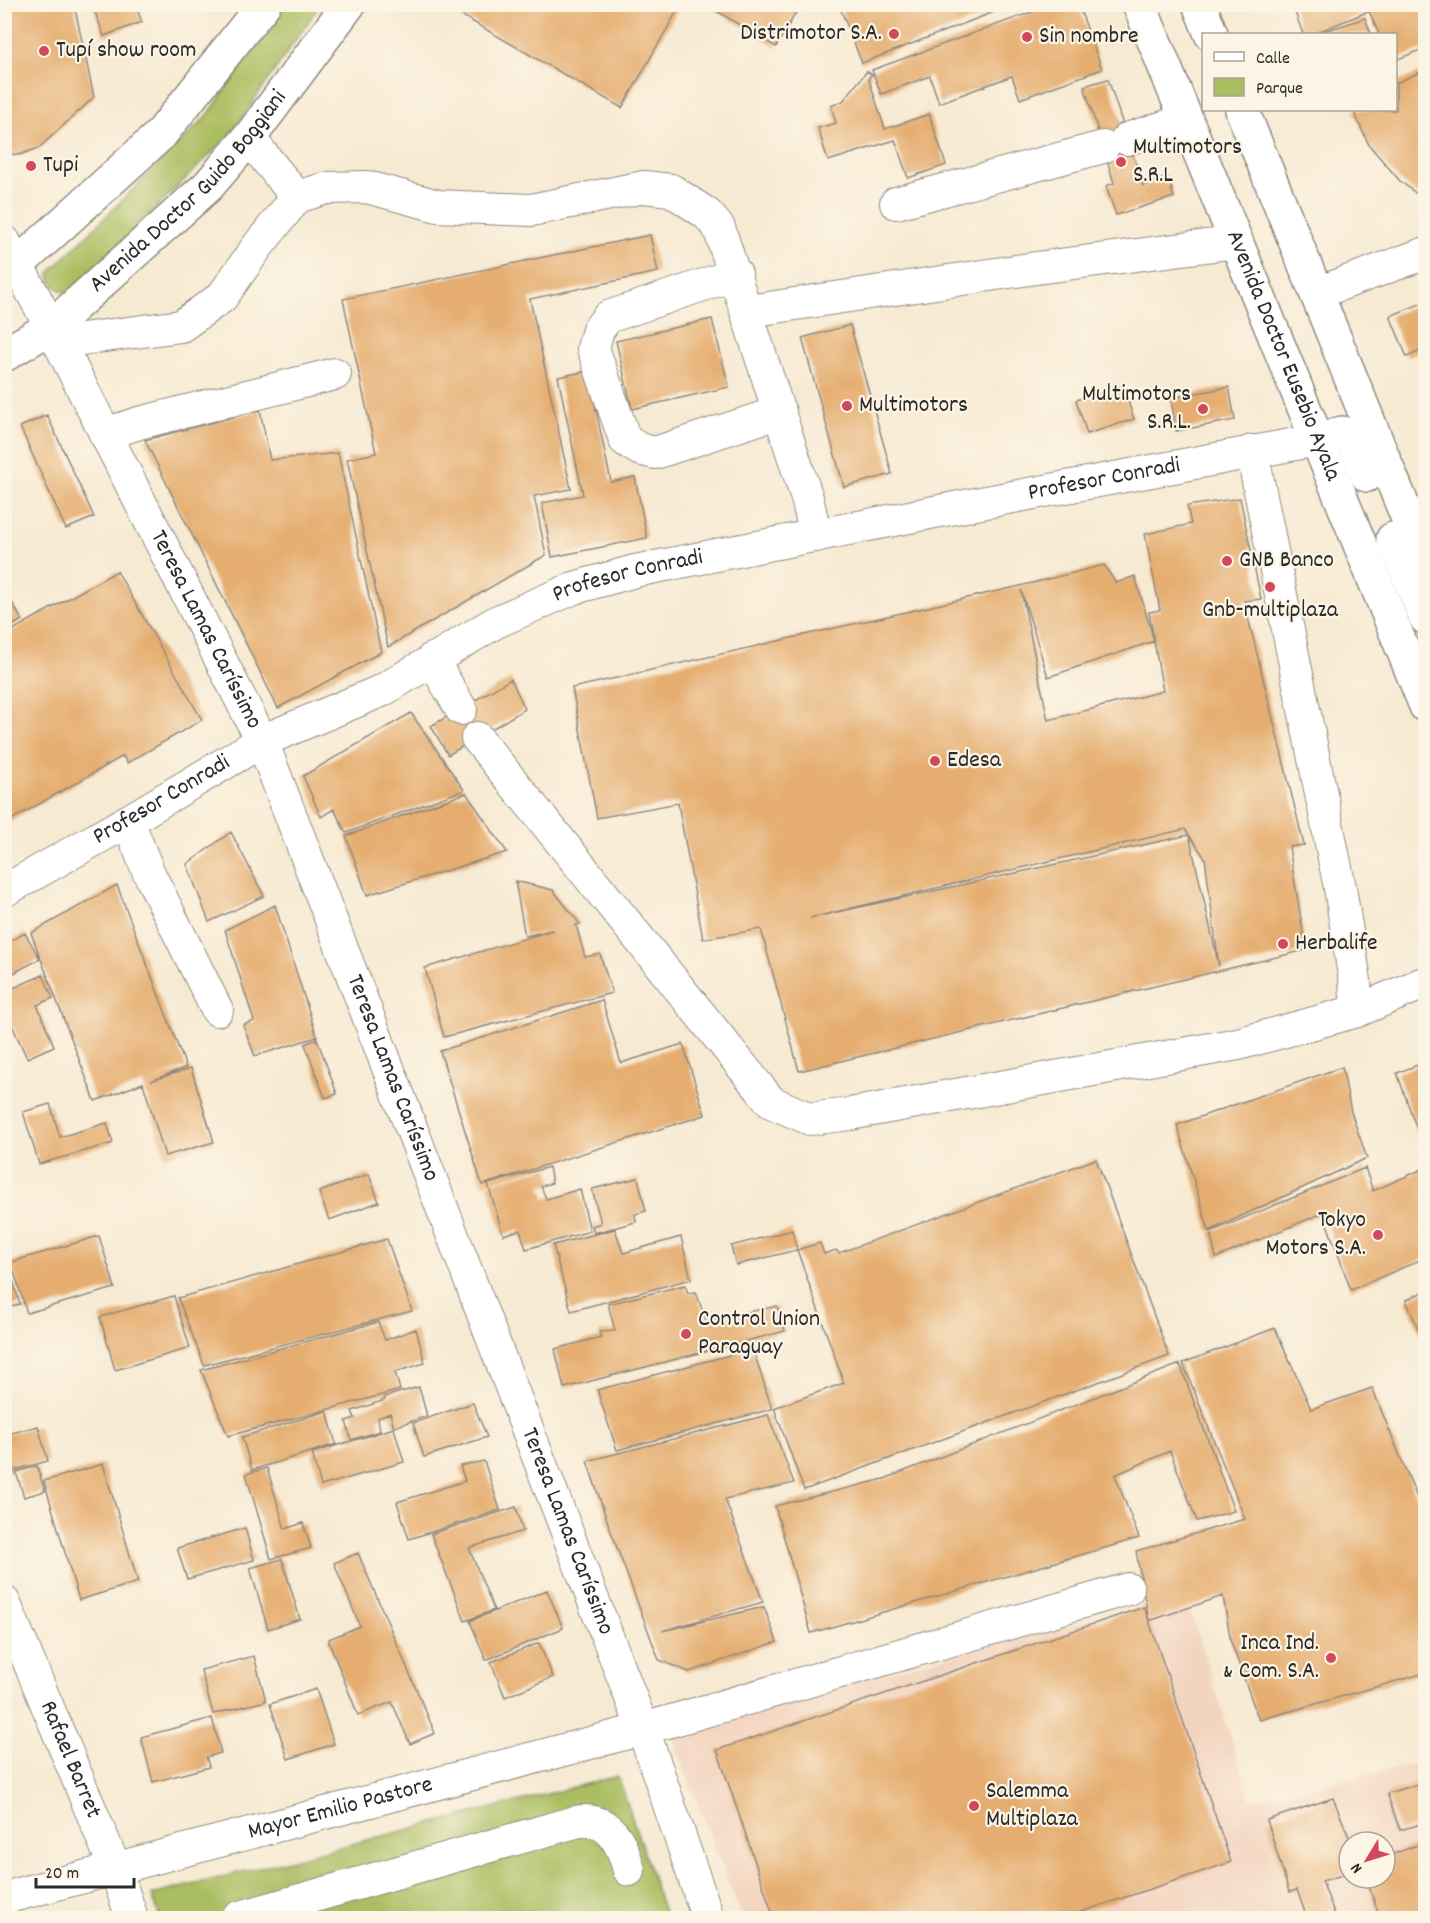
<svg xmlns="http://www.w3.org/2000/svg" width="1430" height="1923" font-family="Dekko,sans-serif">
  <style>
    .built { fill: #f3d4bf; fill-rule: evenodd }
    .green { fill: #aabd61; stroke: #6a7446; stroke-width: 1.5 }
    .building { fill: #e5ad6f; fill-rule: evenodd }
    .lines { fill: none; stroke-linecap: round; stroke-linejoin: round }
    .minor-casing { stroke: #918a7f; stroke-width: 34 }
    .major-casing { stroke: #918a7f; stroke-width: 36 }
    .highway-casing { stroke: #918a7f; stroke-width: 36 }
    .minor { stroke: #fff; stroke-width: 32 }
    .major { stroke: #fff; stroke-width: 33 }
    .highway { stroke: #fff; stroke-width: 33 }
    .poi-dot { fill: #d1495b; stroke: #fcf5e5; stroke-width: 2 }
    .labels { text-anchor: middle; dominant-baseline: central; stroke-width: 4.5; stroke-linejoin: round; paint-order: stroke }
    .poi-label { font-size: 24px; fill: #2b2b2b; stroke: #fcf5e5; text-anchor: start }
    .street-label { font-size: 24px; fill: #2b2b2b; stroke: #fcf5e5 }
  </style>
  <rect width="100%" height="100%" fill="#fcf5e5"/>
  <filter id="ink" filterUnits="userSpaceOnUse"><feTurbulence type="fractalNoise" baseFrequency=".0167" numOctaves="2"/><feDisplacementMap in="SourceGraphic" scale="12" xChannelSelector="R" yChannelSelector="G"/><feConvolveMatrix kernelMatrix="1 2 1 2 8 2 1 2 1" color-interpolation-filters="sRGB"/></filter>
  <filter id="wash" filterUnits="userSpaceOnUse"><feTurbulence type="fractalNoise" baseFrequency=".008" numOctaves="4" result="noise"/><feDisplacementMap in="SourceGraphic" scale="24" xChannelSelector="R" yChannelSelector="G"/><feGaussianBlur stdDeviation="1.35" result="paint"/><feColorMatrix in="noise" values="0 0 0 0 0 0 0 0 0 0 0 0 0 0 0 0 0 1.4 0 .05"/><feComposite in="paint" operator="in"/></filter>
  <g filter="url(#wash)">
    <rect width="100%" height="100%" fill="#f7ead3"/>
    <path class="built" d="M1185,1596L1251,1800L1425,1762V1918H742L668,1728ZM1349,1842H1385V1878H1349Z"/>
    <path class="green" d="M284,5H320L230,135L70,292C59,293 52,285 49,275L52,270L208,115Z
      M618,1776L666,1918H160L152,1895Z"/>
    <g id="blocks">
      <path class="building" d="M4,4H74L94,97L39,148L19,155L4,153Z
        M92,4H135L142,22L104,36Z
        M442,4H681L622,108Z
        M705,4H801L776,47Z
        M1054,4H1078L1102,69L1020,99L1012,76L939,103L930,76L881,94L872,70Z
        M1292,4H1425V48L1396,60V34H1379L1369,11L1313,34H1303Z
        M839,5H1012L862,63Z
        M1365,18L1371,34H1316Z
        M1425,70V197L1417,194L1400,181L1369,145L1353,110H1396V83Z
        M867,71L872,75L869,77V80L885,129L929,114L946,165L908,178L895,140L828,161L818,128L836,123L831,106L843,101Z
        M1108,79L1143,186L1168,177L1174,197L1116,215L1106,186L1114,183L1084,86Z
        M650,235L658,272L530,299L571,489L534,496L546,555L388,647L347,459L376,453L343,299Z
        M1425,302V349L1407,357L1390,316Z
        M712,319L729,387L632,409L616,341Z
        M850,325L892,474L844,487L802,338Z
        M588,371L611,482L635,477L647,538L552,557L542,503L583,495L558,377Z
        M1123,386L1134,419L1087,434L1076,400Z
        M1229,387L1235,420L1176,431L1171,398Z
        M260,410L270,460L338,453L381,652L278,708L145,440Z
        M47,415L94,517L66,529L20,427Z
        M1240,498L1261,599L1244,601L1304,845L1289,847L1306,950L799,1071L761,929L703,939L678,803L597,818L572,688L1020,586L1104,565L1116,583L1135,576L1154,641L1149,612L1160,610L1145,534L1191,524L1187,506ZM1021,590L1048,677L1154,641L1163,691L1048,720ZM1185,829L1187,832L1205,858L1219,966L1189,835L810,918Z
        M117,571L202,720L127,763L123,756L4,824V635Z
        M4,589L22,620L4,631Z
        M511,679L525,709L448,755L431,726Z
        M411,713L464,790L346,833L334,809L321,817L303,776Z
        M466,793L507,852L367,895L346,836Z
        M231,832L264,896L209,922L187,864Z
        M515,881L553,890L580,924L576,925L585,957L600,954L612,993L444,1037L425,968L553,930L525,936Z
        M117,885L186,1067L151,1081L191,1068L214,1142L165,1156L143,1083L95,1101L31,933Z
        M275,905L317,1037L255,1056L243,1025L254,1021L225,930Z
        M25,933L40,959L4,978V944Z
        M43,975L53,998L37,1005L54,1046L27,1058L4,1008V992Z
        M602,1000L621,1063L683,1044L705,1115L482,1185L440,1051Z
        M317,1039L337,1094L325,1098L305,1044Z
        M1425,1062V1152L1397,1073Z
        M1342,1067L1351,1112L1367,1158L1209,1231L1177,1125Z
        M50,1104L60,1137L107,1123L113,1143L39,1164L23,1112Z
        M1096,1159L1169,1356L804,1490L774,1408L844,1383L797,1250L820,1243L824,1254L836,1250L839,1253Z
        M549,1167L552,1183L541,1186L546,1199L580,1189L590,1231L526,1249L520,1230L503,1235L488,1184Z
        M1365,1168L1373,1191L1425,1168V1258L1351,1290L1323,1213L1216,1258L1210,1232Z
        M369,1174L379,1202L329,1220L319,1192Z
        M638,1178L646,1211L635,1214L636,1222L594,1233L592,1226L601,1223L592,1189Z
        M615,1229L623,1253L681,1237L691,1279L571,1311L553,1245Z
        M792,1230L797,1250L736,1265L731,1246Z
        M99,1236L115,1288L27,1313L11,1262Z
        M387,1239L412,1311L204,1365L178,1298Z
        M13,1281L20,1304L4,1309V1284Z
        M685,1285L688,1293L696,1292L706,1321L777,1306L785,1331L564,1388L555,1349L601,1337L599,1332L615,1331L608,1304Z
        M1425,1291V1345L1406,1300Z
        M174,1296L190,1348L115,1370L100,1317Z
        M378,1322L385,1340L416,1329L425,1363L395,1372L400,1390L228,1436L201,1370Z
        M1275,1328L1311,1409L1372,1388L1425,1517V1673L1259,1720L1231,1642L1223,1596L1149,1621L1231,1862L1063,1918H774L717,1750L1144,1607L1149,1621L1136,1551L1245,1519L1183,1363Z
        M753,1349L772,1409L617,1450L597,1390Z
        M1180,1364L1234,1511L1197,1521L1170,1451L1115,1475L1139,1538L811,1633L775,1506L884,1479Z
        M419,1387L427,1416L394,1427L390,1413L378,1418L380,1431L351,1440L346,1421L355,1418L352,1411L385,1400L384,1397Z
        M473,1403L487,1437L424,1457L413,1423Z
        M327,1411L336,1444L252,1470L242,1437Z
        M768,1415L794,1483L725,1499L763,1602L662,1631L764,1607L777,1642L689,1672L659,1660L610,1529L587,1461Z
        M38,1426L48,1461L4,1473V1435Z
        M394,1428L404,1462L321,1486L312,1453Z
        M484,1461L500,1510L409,1539L397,1502L465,1481L460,1466Z
        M103,1464L138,1582L79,1600L44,1481Z
        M37,1466L45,1491L24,1497L16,1472Z
        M267,1468L285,1529L303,1523L311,1548L271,1559L246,1474Z
        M516,1507L523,1531L469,1548L494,1610L465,1621L431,1534Z
        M245,1528L254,1560L187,1579L177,1548Z
        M358,1553L435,1733L410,1744L392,1702L358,1715L329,1642V1639L360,1626L334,1563Z
        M282,1559L300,1619L268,1629L250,1568Z
        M547,1590L563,1628L486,1660L470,1621Z
        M539,1643L553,1677L505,1697L491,1662Z
        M254,1656L266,1701L213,1714L201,1670Z
        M316,1689L334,1744L288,1759L270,1704Z
        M212,1718L221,1753L206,1757L209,1767L153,1782L141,1737Z
        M1421,1784L1425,1800V1823L1400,1830L1387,1793Z
        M1333,1798L1351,1842H1349V1873L1322,1881L1336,1918H1307L1297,1890L1289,1892L1267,1820Z
        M1425,1842V1918H1380L1366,1878H1385V1857Z"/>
    </g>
  </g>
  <g filter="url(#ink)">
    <use href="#blocks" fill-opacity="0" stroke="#918a7f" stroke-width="1.5"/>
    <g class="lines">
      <defs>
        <g id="minor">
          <path d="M249,138L297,197"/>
          <path d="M1127,139L1186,120"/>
          <path d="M896,203L1103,147"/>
          <path id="s1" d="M4,241L51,327L262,741L643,1729L708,1918"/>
          <path d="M736,274L608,317L598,330L593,348L625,440L639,449L655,453L780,412"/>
          <path d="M1317,293L1426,253"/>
          <path d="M748,311L1036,268L1237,242"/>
          <path d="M59,342L181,326L222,297L257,247L297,197L327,188L367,187L438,206L531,210L644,187L671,190L707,214L719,228L807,498L816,536"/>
          <path d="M105,434L139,423L335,374"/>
          <path d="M1252,451L1340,888L1355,981L1357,1011L1426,982"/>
          <path d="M432,659L461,709"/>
          <path d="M477,738L771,1102L810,1119L850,1114L1238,1044L1357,1011"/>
          <path d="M128,821L148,871L217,1010"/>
          <path id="s2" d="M4,891L128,821L262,741L383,690L496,622L574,588L635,571L970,505L1317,440"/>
          <path id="s3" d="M4,1602L115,1868L132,1918"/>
          <path id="s4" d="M4,1898L643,1729L1128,1589"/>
          <path d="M237,1918L575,1822C581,1821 588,1820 594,1822C616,1827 624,1852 629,1870"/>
        </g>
        <g id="major">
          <path d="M4,273L18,264L161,134L264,4"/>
          <path id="s5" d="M4,355L51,327L208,186L249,138L349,4"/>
        </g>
        <g id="highway">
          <path id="s6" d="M1139,4L1426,706"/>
          <path d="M1199,4L1211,34"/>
          <path d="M1242,110L1426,563"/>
          <path d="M1317,440L1342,433L1351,436L1367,475"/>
          <path d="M1393,539L1426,618"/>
        </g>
      </defs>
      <use href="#minor" class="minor-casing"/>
      <use href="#major" class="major-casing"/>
      <use href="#highway" class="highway-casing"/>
      <use href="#minor" class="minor"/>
      <use href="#major" class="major"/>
      <use href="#highway" class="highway"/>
    </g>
  </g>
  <g class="poi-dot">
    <circle cx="894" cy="34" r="6"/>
    <circle cx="1027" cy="37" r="6"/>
    <circle cx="44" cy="51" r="6"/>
    <circle cx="1121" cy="162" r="6"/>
    <circle cx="31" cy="166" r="6"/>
    <circle cx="847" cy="406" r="6"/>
    <circle cx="1203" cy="409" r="6"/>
    <circle cx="1227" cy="561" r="6"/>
    <circle cx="1270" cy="587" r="6"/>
    <circle cx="935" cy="761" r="6"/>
    <circle cx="1283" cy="944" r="6"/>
    <circle cx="1378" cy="1235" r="6"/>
    <circle cx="686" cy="1334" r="6"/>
    <circle cx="1331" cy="1658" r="6"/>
    <circle cx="974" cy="1806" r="6"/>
  </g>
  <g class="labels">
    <g class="poi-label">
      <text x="882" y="34" text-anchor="end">Distrimotor S.A.</text>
      <text x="1039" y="37">Sin nombre</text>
      <text x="56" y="51">Tupí show room</text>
      <text x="1133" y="148">Multimotors<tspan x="1133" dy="28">S.R.L</tspan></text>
      <text x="43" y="166">Tupi</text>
      <text x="1191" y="395" text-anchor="end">Multimotors<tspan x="1191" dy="28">S.R.L.</tspan></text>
      <text x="859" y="406">Multimotors</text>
      <text x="1239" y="561">GNB Banco</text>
      <text x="1270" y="611" text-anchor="middle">Gnb-multiplaza</text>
      <text x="947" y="761">Edesa</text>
      <text x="1295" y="944">Herbalife</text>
      <text x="1366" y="1221" text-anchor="end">Tokyo<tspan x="1366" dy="28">Motors S.A.</tspan></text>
      <text x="698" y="1320">Control Union<tspan x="698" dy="28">Paraguay</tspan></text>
      <text x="1319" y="1644" text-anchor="end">Inca Ind.<tspan x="1319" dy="28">&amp; Com. S.A.</tspan></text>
      <text x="986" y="1792">Salemma<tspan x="986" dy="28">Multiplaza</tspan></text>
    </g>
    <g class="street-label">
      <text stroke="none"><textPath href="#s5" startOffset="248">Avenida Doctor Guido Boggiani</textPath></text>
      <text stroke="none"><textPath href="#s6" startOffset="380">Avenida Doctor Eusebio Ayala</textPath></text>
      <text stroke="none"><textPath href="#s2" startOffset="1188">Profesor Conradi</textPath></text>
      <text stroke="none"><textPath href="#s2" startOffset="702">Profesor Conradi</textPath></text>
      <text stroke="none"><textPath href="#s1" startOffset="438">Teresa Lamas Caríssimo</textPath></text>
      <text stroke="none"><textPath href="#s2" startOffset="182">Profesor Conradi</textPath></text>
      <text stroke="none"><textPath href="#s1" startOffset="924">Teresa Lamas Caríssimo</textPath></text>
      <text stroke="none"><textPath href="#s1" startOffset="1410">Teresa Lamas Caríssimo</textPath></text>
      <text stroke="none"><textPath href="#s3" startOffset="171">Rafael Barret</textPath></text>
      <text stroke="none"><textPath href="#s4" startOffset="348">Mayor Emilio Pastore</textPath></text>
    </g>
  </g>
  <rect width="1430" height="1923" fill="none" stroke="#fcf5e5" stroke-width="24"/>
  <rect x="1202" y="33" width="195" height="78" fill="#fcf5e5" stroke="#a8a49b" stroke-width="1.5"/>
  <rect x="1214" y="52" width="30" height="9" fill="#ffffff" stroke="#a8a49b" stroke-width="1.5"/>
  <text x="1256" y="63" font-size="18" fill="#2b2b2b">Calle</text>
  <rect x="1214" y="78" width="30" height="18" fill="#aabd61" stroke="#a8a49b" stroke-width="1.5"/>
  <text x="1256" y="93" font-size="18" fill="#2b2b2b">Parque</text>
  <g transform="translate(1367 1860) rotate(232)"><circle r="28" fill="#fcf5e5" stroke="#a8a49b" stroke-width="1.5"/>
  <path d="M0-4.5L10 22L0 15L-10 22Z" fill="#d1495b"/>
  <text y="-9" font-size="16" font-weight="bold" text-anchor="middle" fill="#2b2b2b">N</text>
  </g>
  <path d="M36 1878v9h98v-9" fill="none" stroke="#2b2b2b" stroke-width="3"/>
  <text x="45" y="1878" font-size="18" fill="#2b2b2b" stroke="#fcf5e5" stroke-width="4.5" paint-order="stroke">20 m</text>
</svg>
